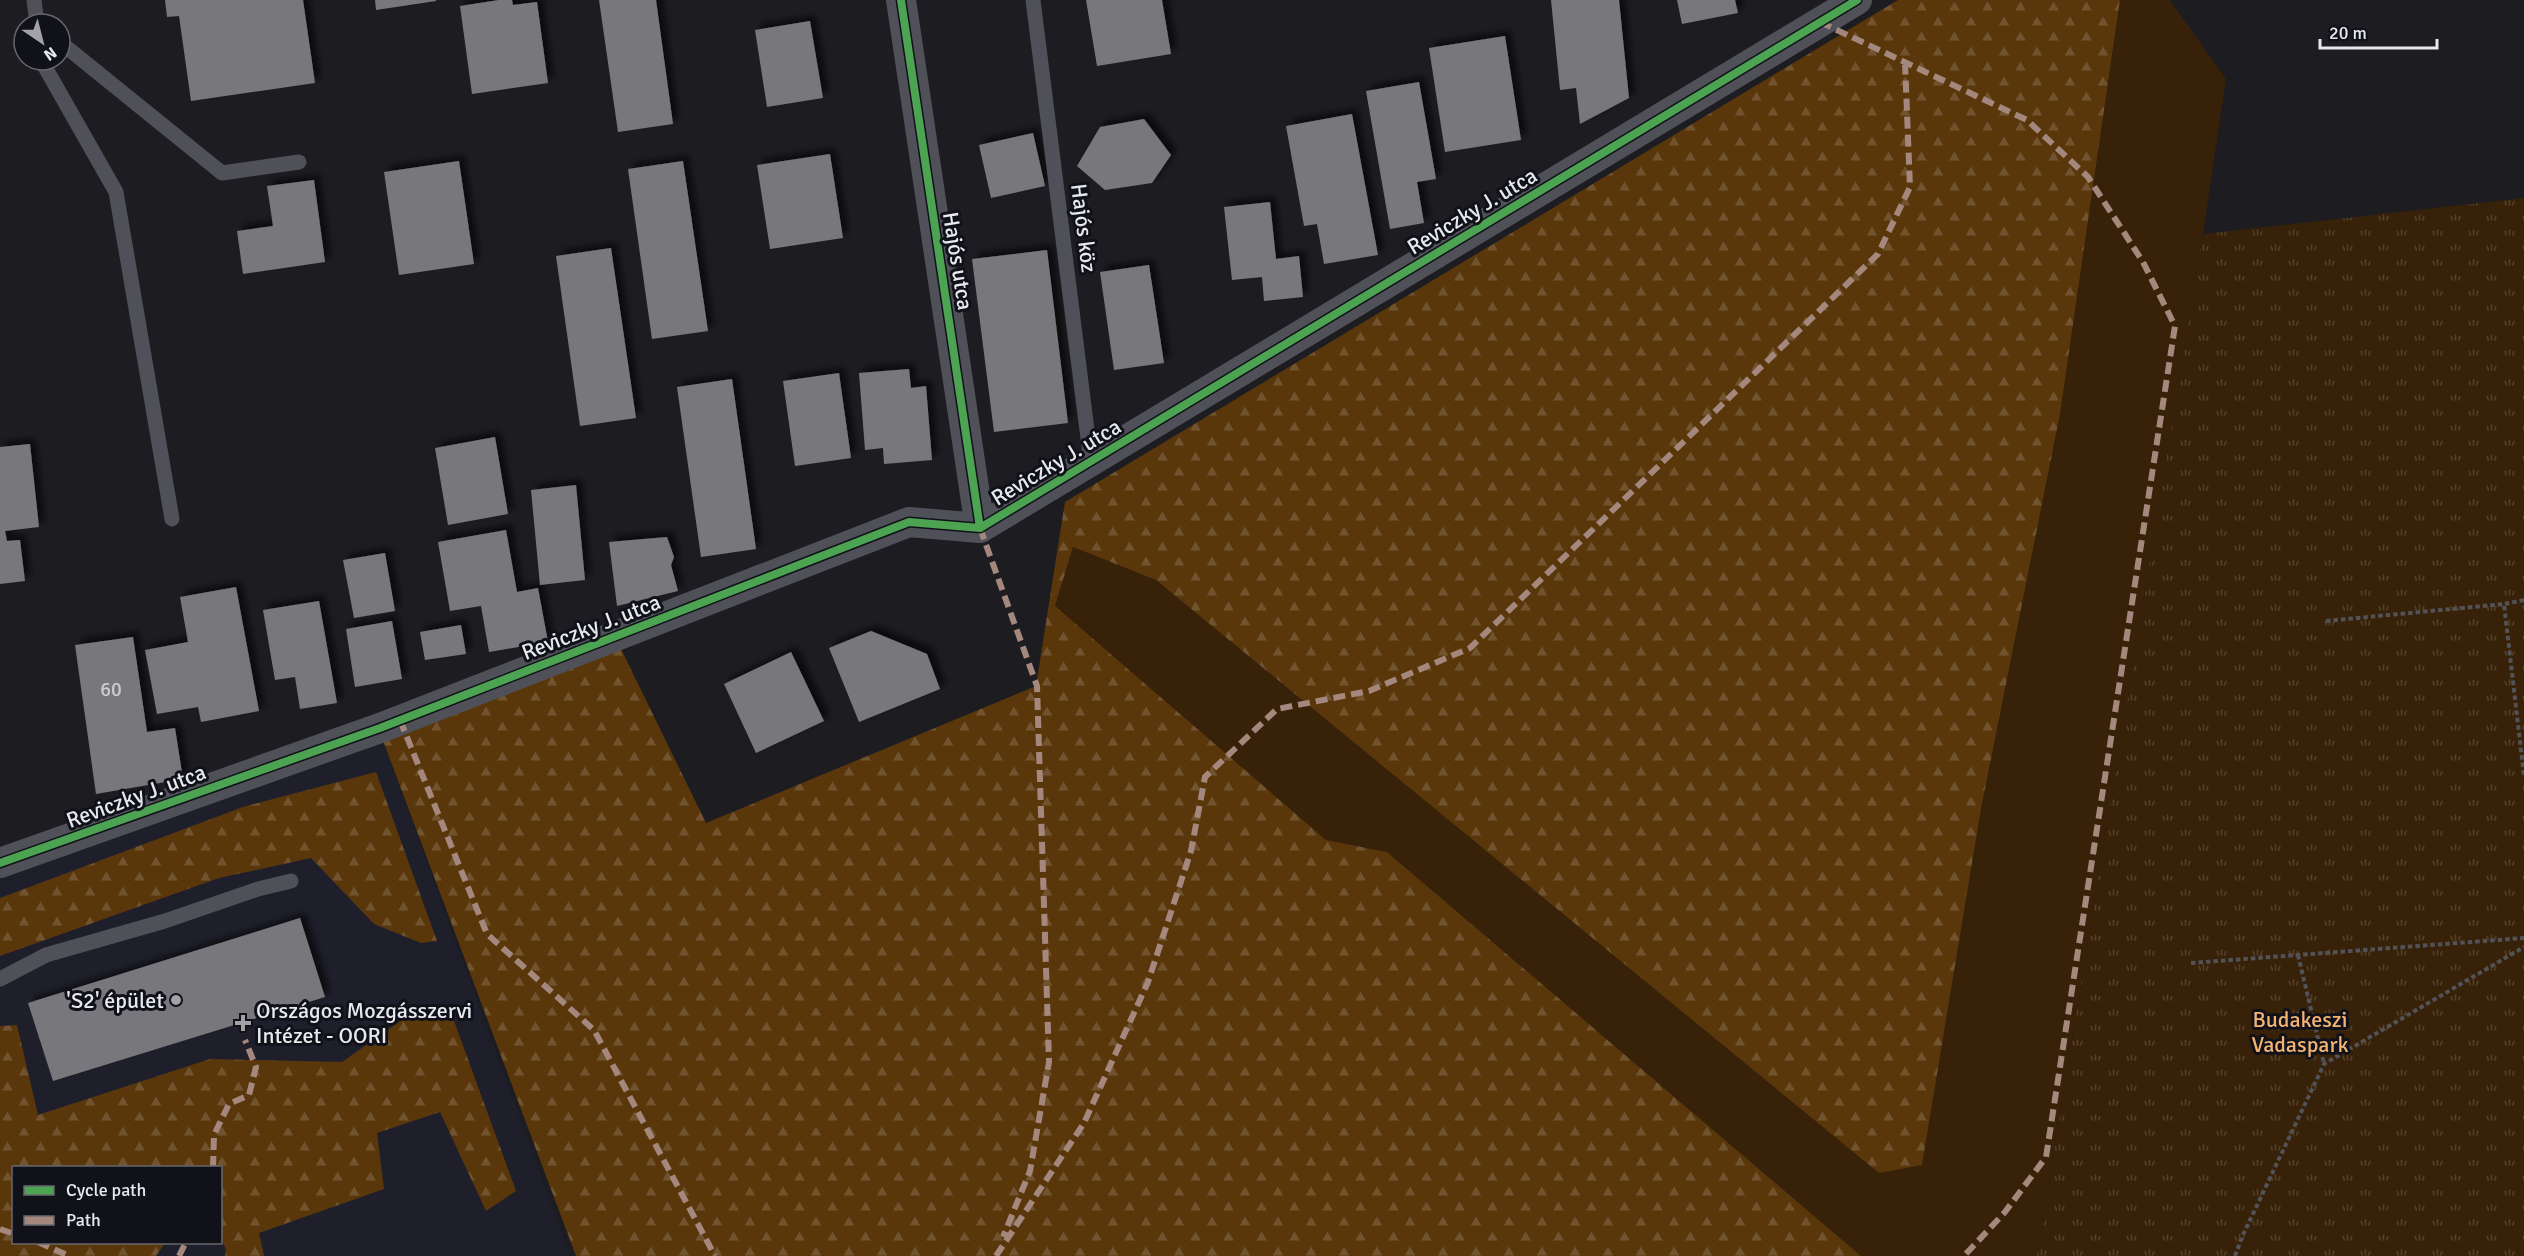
<svg xmlns="http://www.w3.org/2000/svg" width="2524" height="1256" font-family="Signika,sans-serif">
  <style>
    .built { fill: #1f1f2b; fill-rule: evenodd }
    .grass { fill: #372108 }
    .forest { fill: url(#forest-firs) }
    .park { fill: url(#park-tufts) }
    .building { fill: #78787c; filter: url(#shadow) }
    .lines { fill: none; stroke-linecap: round; stroke-linejoin: round }
    .path { stroke: #525257; stroke-width: 4; stroke-dasharray: 4.5 3; stroke-linecap: butt }
    .lane { stroke: #505058; stroke-width: 15 }
    .street { stroke: #505058; stroke-width: 30 }
    .quiet { stroke: #a5887d; stroke-width: 6; stroke-dasharray: 12 6; stroke-linecap: butt }
    .cycleway-casing { stroke: #111219; stroke-width: 11 }
    .cycleway { stroke: #4ca352; stroke-width: 8 }
    .poi-dot { fill: #a1a1a6; stroke: #111219; stroke-width: 2 }
    .labels { text-anchor: middle; dominant-baseline: central; stroke-width: 6; stroke-linejoin: round; paint-order: stroke }
    .number-label { font-size: 20px; fill: #cccdd2 }
    .street-label { font-size: 22px; fill: #e8e9ee; stroke: #111219 }
    .poi-label { font-size: 22px; fill: #e8e9ee; stroke: #111219; text-anchor: end }
    .park-label { font-size: 22px; fill: #f4b371; stroke: #111219 }
  </style>
  <defs>
    <pattern id="forest-firs" width="22" height="20" patternUnits="userSpaceOnUse" patternTransform="scale(1.5)"><rect width="22" height="20" fill="#59370b"/><path d="M5 1l3.5 6h-7zM16 11l3.5 6h-7z" fill="#71542f"/></pattern>
    <pattern id="park-tufts" width="24" height="20" patternUnits="userSpaceOnUse" patternTransform="scale(1.5)"><rect width="24" height="20" fill="#372108"/><path d="M3 7l-1-3M5 7V3M7 7l1-3M15 17l-1-3M17 17v-4M19 17l1-3" fill="none" stroke="#54412c"/></pattern>
    <filter id="shadow"><feDropShadow dx="5.5" dy="-5.5" stdDeviation="3" flood-color="#0009"/></filter>
  </defs>
  <rect width="100%" height="100%" fill="#1c1c21"/>
  <path class="built" d="M379,731L570,1256H0V879ZM14,1168H220V1242H14Z"/>
  <path class="grass" d="M2120,0H2170L2226,79L2203,234L2037,1256H1861L1387,852L1326,840L1055,607L1073,547L1156,580L1879,1172L1922,1165L1981,809L2060,414Z"/>
  <path class="forest" d="M1898,0H2120L2060,414L1981,809L1922,1165L1879,1173L1156,580L1073,547L1055,606L1326,840L1387,852L1861,1256H576L379,730L619,645L706,823L1036,686L1065,502Z
    M376,772L437,941L421,943L374,924L311,858L219,878L0,956V898L243,807Z
    M416,1010H450L516,1191L486,1211L440,1112L377,1133L384,1189L259,1233L264,1256H225L226,1249L220,1238V1168H14V1242L165,1243L156,1256H0V1026L17,1025L38,1115L210,1059L342,1062Z"/>
  <path class="park" d="M2524,198V1256H2037L2203,234Z"/>
  <path class="building" d="M165,0H303L315,83L191,101L179,16L167,17Z
    M375,0H436V1L376,10Z
    M499,0H512L513,5L537,2L548,83L472,94L460,6Z
    M599,0H656L673,124L618,132Z
    M1086,0H1162L1171,54L1097,66Z
    M1551,0H1619L1629,98L1580,124L1576,88L1560,90Z
    M1677,0H1735L1738,13L1682,24Z
    M810,21L823,98L767,107L755,30Z
    M1505,36L1521,140L1445,152L1429,48Z
    M1419,82L1436,179L1417,182L1424,223L1390,229L1366,91Z
    M1352,114L1378,255L1324,264L1317,224L1304,226L1286,126Z
    M1144,119L1171,155L1152,183L1105,190L1077,166L1100,127Z
    M1033,133L1045,186L991,198L979,145Z
    M830,154L843,238L770,249L757,165Z
    M459,161L474,264L399,275L384,172Z
    M683,161L708,331L652,339L628,169Z
    M314,180L325,262L243,274L237,231L273,226L267,186Z
    M1270,202L1276,259L1299,256L1303,297L1264,301L1262,277L1232,280L1224,207Z
    M611,248L636,418L580,426L556,256Z
    M1047,250L1068,423L994,432L972,259Z
    M1149,265L1164,363L1114,370L1100,272Z
    M909,369L911,388L926,386L932,460L884,464L883,448L865,450L859,373Z
    M839,373L851,458L795,466L783,381Z
    M732,379L756,549L701,557L677,387Z
    M495,437L508,514L448,525L435,448Z
    M30,444L39,527L5,531L7,541L20,540L25,581L0,584V447Z
    M576,485L585,580L540,585L531,490Z
    M506,530L517,592L538,588L548,642L489,652L481,606L450,611L438,542Z
    M667,537L674,557L671,565L678,591L617,606L609,542Z
    M385,553L395,611L354,618L343,560Z
    M236,587L259,711L201,722L198,707L157,714L145,650L188,642L180,597Z
    M319,601L337,703L300,709L295,677L275,680L263,610Z
    M392,621L402,679L355,687L346,629Z
    M461,625L466,654L425,660L420,632Z
    M871,631L927,654L940,689L859,722L829,648Z
    M133,637L147,732L175,728L183,779L96,794L75,645Z
    M791,652L824,721L756,753L724,684Z
    M300,918L325,997L53,1081L28,1003Z"/>
  <g class="lines">
    <path class="path" d="M2524,600L2504,604L2524,776
      M2326,621L2504,604
      M2298,955L2324,1064
      M2191,963L2524,938
      M2235,1256L2242,1237L2324,1064L2524,947"/>
    <path class="lane" d="M34,0L37,24
      M1033,0L1091,462
      M60,42L222,173L299,162
      M41,60L116,192L172,519
      M0,979L46,955L165,921L258,889L291,881"/>
    <path class="street" d="M901,0L980,528
      M0,863L380,728L909,522L980,528L1857,0"/>
    <path class="quiet" d="M1820,22L2027,120L2088,177L2143,262L2175,326L2046,1157L2005,1212L1964,1256
      M980,528L1037,686L1049,1062L1030,1171L1003,1237
      M400,720L487,934L594,1030L715,1256
      M213,1168L214,1135L229,1104L249,1095L256,1067L245,1040
      M0,1229L14,1234
      M38,1242L69,1256
      M179,1256L186,1242
      M996,1256L1084,1123L1148,982L1191,851L1205,777L1277,709L1369,691L1470,648L1878,254L1910,187L1905,63"/>
    <defs>
      <path id="cycleway" d="M901,0L980,528
        M0,863L380,728L909,522L980,528L1857,0"/>
    </defs>
    <use href="#cycleway" class="cycleway-casing"/>
    <use href="#cycleway" class="cycleway"/>
  </g>
  <g class="poi-dot">
    <circle cx="176" cy="1000" r="6"/>
    <path d="M240 1014h6v6h6v6h-6v6h-6v-6h-6v-6h6z"/>
  </g>
  <g class="labels">
    <g class="number-label">
      <text x="111" y="689">60</text>
    </g>
    <g class="street-label">
      <text transform="translate(1472 211) rotate(-31)">Reviczky J. utca</text>
      <text transform="translate(1084 228) rotate(83)">Hajós köz</text>
      <text transform="translate(958 261) rotate(81)">Hajós utca</text>
      <text transform="translate(1056 462) rotate(-31)">Reviczky J. utca</text>
      <text transform="translate(591 627) rotate(-21)">Reviczky J. utca</text>
      <text transform="translate(136 796) rotate(-20)">Reviczky J. utca</text>
    </g>
    <g class="poi-label">
      <text x="164" y="1000">'S2' épület</text>
      <text x="256" y="1010" text-anchor="start">Országos Mozgásszervi<tspan x="256" dy="25">Intézet - OORI</tspan></text>
    </g>
    <g class="park-label">
      <text x="2300" y="1019">Budakeszi<tspan x="2300" dy="25">Vadaspark</tspan></text>
    </g>
  </g>
  <rect x="12" y="1166" width="210" height="78" fill="#111219" stroke="#67686e" stroke-width="1.5"/>
  <rect x="24" y="1186" width="30" height="9" fill="#4ca352" stroke="#67686e" stroke-width="1.5"/>
  <text x="66" y="1196" font-size="18" fill="#e8e9ee">Cycle path</text>
  <rect x="24" y="1216" width="30" height="9" fill="#a5887d" stroke="#67686e" stroke-width="1.5"/>
  <text x="66" y="1226" font-size="18" fill="#e8e9ee">Path</text>
  <g transform="translate(42 42) rotate(145)"><circle r="28" fill="#111219" stroke="#67686e" stroke-width="1.5"/>
  <path d="M0-4.5L10 22L0 15L-10 22Z" fill="#a1a1a6"/>
  <text y="-9" font-size="16" font-weight="bold" text-anchor="middle" fill="#e8e9ee">N</text>
  </g>
  <path d="M2320 39v9h117v-9" fill="none" stroke="#e8e9ee" stroke-width="3"/>
  <text x="2329" y="39" font-size="18" fill="#e8e9ee" stroke="#111219" stroke-width="4.5" paint-order="stroke">20 m</text>
</svg>
